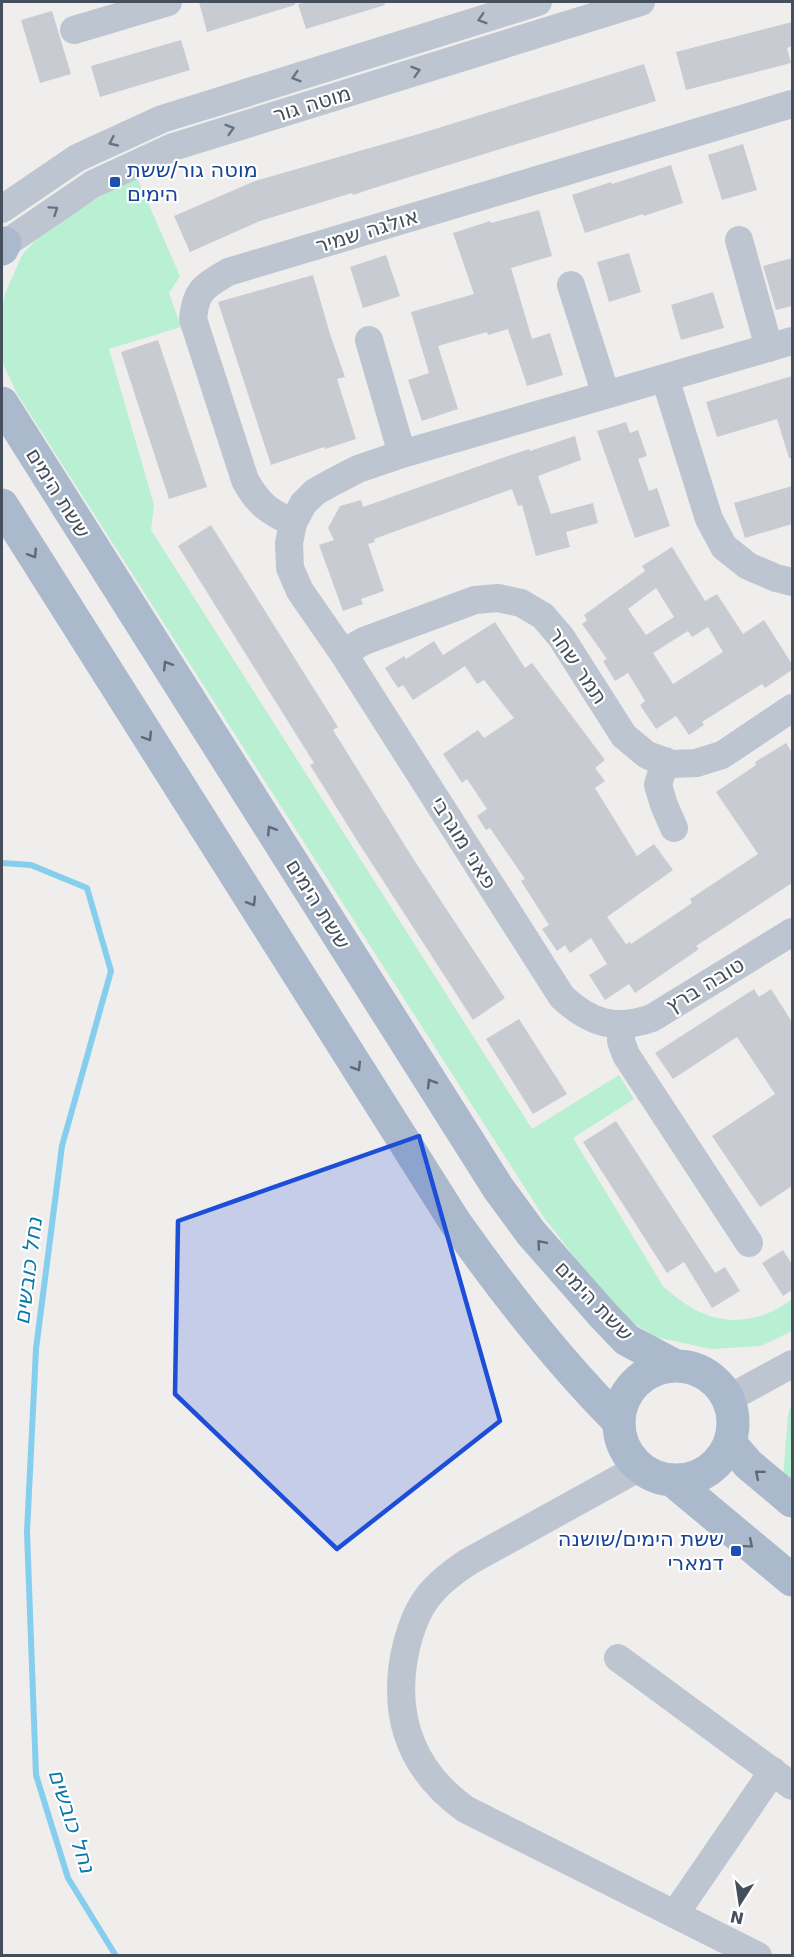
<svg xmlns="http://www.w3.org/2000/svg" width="794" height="1957" font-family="'DejaVu Sans',Heebo,sans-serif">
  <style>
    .green { fill: #b9efd3 }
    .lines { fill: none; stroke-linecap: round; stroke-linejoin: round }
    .stream { stroke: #85ceed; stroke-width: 6 }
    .building { fill: #c9cbd3; fill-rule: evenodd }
    .minor { stroke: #bdc6d0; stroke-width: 28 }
    .major { stroke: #abb9cd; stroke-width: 33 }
    .oneway { stroke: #69727e }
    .oneway2 { stroke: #5e6978 }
    .marked { fill: #1d4ed8; fill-opacity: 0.2; stroke: #1d4ed8; stroke-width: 4.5; stroke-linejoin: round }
    .transit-dot { fill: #1a4fb4; stroke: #fff; stroke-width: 2 }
    .labels { text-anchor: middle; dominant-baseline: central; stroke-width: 4.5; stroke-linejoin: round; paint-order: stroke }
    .street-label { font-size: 21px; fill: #454e5b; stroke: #fff }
    .transit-label { font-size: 21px; fill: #164399; stroke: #fff; text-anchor: start }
    .water-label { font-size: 22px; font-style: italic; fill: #0979aa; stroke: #fff }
  </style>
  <rect width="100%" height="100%" fill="#f0eded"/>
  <path class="green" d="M136,175L180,276L169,293L181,327L109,349L154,505L151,530L532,1129L619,1075L634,1099L573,1138L663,1286C693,1314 727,1330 768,1313C777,1310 785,1304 792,1299V1331L761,1346L711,1349L655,1337L626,1318L589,1276L543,1216L16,392L2,361V310L5,294L22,255L44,231Z
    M792,1402V1483L783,1477L788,1415Z"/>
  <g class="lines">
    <path class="stream" d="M2,863L31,865L87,888L111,971L62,1146L36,1349L27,1532L36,1775L68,1878L116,1956"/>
  </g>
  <path class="building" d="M199,2H295V5L207,32Z
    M307,2H384L385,5L306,29L298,4Z
    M52,11L71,74L40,83L21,20Z
    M792,22V46L787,48L791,63L686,90L676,52Z
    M181,40L190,70L100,97L91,66Z
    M644,64L656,101L374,188L353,195L352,193L260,221L190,252L174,216L255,181L422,133Z
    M743,144L757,190L722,200L708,155Z
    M671,165L683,203L644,216L643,214L585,233L572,195L611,182L612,184Z
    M539,210L552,256L511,268L532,339L550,333L563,375L527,386L508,329L488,335L487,332L438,346L458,409L422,421L408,380L429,373L411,312L474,294L453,233L490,221L491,223Z
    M629,253L641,292L609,302L597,262Z
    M386,255L400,296L363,308L350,267Z
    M792,258V306L776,310L763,266Z
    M313,275L330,334L345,377L337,379L356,439L325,449L324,447L271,465L218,302Z
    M713,292L724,328L681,340L671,305Z
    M158,340L207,487L169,499L121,352Z
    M792,376V458H789L777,419L717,437L706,402Z
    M626,422L630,433L638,430L647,456L638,459L649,491L657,488L670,526L635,538L597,431Z
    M575,436L581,460L538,476L551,514L593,503L598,523L566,532L570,547L536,556L522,505L518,506L512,489L374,539L375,542L368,544L384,591L361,599L363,604L343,611L319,545L334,540L328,528L340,506L361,500L363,507L502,458L529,449L530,451Z
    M792,486V524L745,538L734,503Z
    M211,525L338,727L333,730L414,860L505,998L473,1020L358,842L310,765L314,763L178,546Z
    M672,547L705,601L717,594L743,634L764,620L792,664V670L765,688L762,684L702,722L704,725L689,735L676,716L656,729L640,705L645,701L628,673L615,681L603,661L607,659L582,624L587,620L584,615L645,571L642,566ZM656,588L674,617L646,635L628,609ZM708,627L723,652L673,684L653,653L688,631L692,637Z
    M495,622L525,668L532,663L605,760L595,768L605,781L595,788L637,856L654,844L673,870L607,917L626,944L630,942L631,944L692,903L690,899L758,854L716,792L756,765L755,762L786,743L792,752V883L696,946L699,949L635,993L629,984L605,1000L589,975L607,964L591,938L570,953L565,945L557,951L542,929L549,925L521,881L525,879L490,828L486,830L477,816L487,809L467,779L462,783L443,754L478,730L484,738L514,718L484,680L477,684L465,666L413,700L403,685L398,688L385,668L404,656L406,659L434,641L443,655Z
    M754,989L759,997L771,989L792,1022V1186L760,1207L712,1136L775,1094L737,1037L673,1079L655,1053Z
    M519,1019L567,1094L533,1114L486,1039Z
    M616,1121L715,1273L725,1267L740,1291L712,1308L684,1262L667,1273L583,1142Z
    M783,1250L792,1264V1290L783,1296L762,1263Z"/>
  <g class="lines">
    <path class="minor" d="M74,30L168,2
      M2,209L77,158L162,119L538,2
      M739,240L769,348
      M2,246L93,184L173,147L641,2
      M571,285L606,395
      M369,340L402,454
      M792,341L402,454L358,469L331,483L315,492L303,504L293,523L289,543L290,568L300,591L343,653L562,997C590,1023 615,1031 652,1018L792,932
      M665,378L709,519L724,547L748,566L776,578L792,582
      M293,523C268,511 258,504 245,480L193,319C196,289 204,287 228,272L792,104
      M343,653L364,641L475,600L498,598L521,603L543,616L561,637L624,736L647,755L672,764L696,763L722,755L792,708
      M665,761L658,785L664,805L674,828
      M621,1025V1041L626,1055L749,1243
      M728,1399L792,1364
      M640,1467L468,1562C453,1572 438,1583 427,1598C415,1614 408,1637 404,1657C393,1720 413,1771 465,1809L758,1956
      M618,1658L792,1786
      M675,1914L773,1771"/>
    <path class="major" d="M2,249L5,243
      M2,403L498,1188L531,1233L604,1316L627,1340L676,1366
      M2,505L455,1222C505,1293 558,1361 619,1422
      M619 1423a57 57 0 1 1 114 0a57 57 0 1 1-114 0Z
      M730,1443L748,1464L792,1501
      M672,1480L792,1580"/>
  </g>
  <defs><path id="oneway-chevron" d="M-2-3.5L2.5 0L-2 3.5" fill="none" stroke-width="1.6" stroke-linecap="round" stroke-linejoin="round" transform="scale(1.5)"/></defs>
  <g class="oneway">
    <use href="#oneway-chevron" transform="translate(482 19) rotate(163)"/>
    <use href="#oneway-chevron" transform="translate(416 71) rotate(-17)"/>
    <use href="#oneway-chevron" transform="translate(296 77) rotate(163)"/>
    <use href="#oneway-chevron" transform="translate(230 129) rotate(-17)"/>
    <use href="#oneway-chevron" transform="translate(113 142) rotate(155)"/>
    <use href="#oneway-chevron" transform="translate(54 210) rotate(-34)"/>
  </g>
  <g class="oneway2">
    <use href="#oneway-chevron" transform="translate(33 554) rotate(58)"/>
    <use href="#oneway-chevron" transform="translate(167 665) rotate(-122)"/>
    <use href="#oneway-chevron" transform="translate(148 737) rotate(58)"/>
    <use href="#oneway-chevron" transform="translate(271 830) rotate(-122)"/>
    <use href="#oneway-chevron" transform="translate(252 902) rotate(58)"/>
    <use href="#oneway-chevron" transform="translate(357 1067) rotate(58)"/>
    <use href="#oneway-chevron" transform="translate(431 1083) rotate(-122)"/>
    <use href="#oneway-chevron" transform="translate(541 1244) rotate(-130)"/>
    <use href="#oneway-chevron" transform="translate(759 1474) rotate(-140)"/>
    <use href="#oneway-chevron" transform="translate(749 1544) rotate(40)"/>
  </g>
  <path class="marked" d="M419,1136L500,1421L337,1549L175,1394L178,1221Z"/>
  <g class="transit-dot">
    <rect x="109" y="176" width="12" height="12" rx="3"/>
    <rect x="730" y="1545" width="12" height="12" rx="3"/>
  </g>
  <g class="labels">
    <g class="street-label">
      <text transform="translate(312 104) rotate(-17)">מוטה גור</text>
      <text transform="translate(367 231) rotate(-17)">אולגה שמיר</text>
      <text transform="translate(58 493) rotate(58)">ששת הימים</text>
      <text transform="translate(578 666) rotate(56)">תמר שחר</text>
      <text transform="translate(464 843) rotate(58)">פאני מוגרבי</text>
      <text transform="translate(318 904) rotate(58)">ששת הימים</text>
      <text transform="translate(705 985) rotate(-31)">טובה ברץ</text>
      <text transform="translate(594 1301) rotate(46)">ששת הימים</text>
    </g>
    <g class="transit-label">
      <text x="127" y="170">מוטה גור/ששת<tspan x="127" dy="24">הימים</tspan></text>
      <text x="724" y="1539" text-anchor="end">ששת הימים/שושנה<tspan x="724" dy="24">דמארי</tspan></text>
    </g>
    <g class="water-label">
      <text transform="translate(28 1271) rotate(-83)">נחל כובשים</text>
      <text transform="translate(72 1821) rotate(72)">נחל כובשים</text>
    </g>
  </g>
  <rect width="794" height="1957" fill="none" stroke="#454e5b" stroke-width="6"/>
  <g transform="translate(740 1903) rotate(192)" stroke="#ffffff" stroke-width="4.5" paint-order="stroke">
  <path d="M0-4.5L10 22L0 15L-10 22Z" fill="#454e5b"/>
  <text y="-9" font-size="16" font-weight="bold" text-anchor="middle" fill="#454e5b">N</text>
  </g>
</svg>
